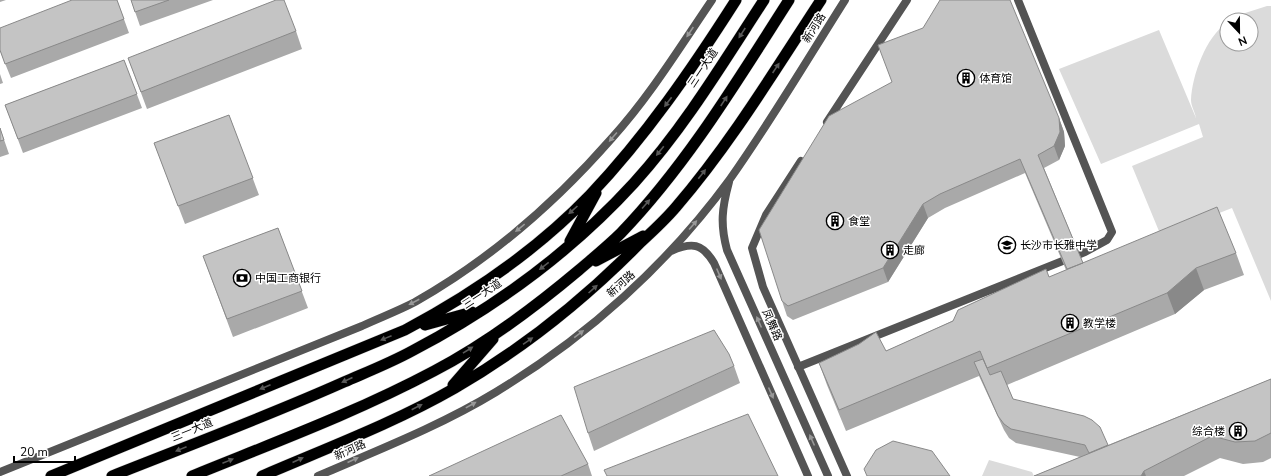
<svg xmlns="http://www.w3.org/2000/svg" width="1271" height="476" font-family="'Nunito Sans','Noto Sans SC',sans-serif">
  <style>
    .green { fill: #dbdbdb }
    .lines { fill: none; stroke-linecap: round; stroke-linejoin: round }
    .trunk-casing { stroke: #dbdbdb; stroke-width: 12 }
    .minor { stroke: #545454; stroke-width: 8 }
    .tertiary { stroke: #545454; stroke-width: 8 }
    .trunk { stroke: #000; stroke-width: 11 }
    .wall { fill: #a9a9a9 }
    .shaded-wall { fill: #898989 }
    .building { fill: #c4c4c4; stroke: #898989 }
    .oneway { fill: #989898 }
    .oneway2 { fill: #595959 }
    .labels { text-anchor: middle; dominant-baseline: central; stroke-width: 3; stroke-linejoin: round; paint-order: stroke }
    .street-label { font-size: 11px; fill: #000; stroke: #fff }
    .poi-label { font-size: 11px; fill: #000; stroke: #fff; text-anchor: start }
  </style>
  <rect width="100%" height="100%" fill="#fff"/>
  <path class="green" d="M1267,6H1271V301L1232,208L1161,236L1132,166L1203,137L1199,124L1101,164L1059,69L1159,30L1196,118C1195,112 1191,106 1191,100C1192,76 1206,36 1227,23V44H1251V20H1232L1242,14Z
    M989,460L1032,472L1034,476H982Z"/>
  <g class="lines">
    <defs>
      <path id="trunk" d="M570,241L596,193
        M596,261L643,236
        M425,325L472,312
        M453,385L493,339
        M51,476L405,330C471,295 537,250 590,195C646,136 692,69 736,0
        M112,476C190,445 268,416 344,382C367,372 390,363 412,351C494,308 571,252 634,183C684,128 723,63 764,0
        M192,476C273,443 357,412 434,371C486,344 535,307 579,270C593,258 608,246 621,233C688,163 737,81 789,0
        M262,476C327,448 394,423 455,388C524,348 585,299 641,242C653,231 665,220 676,207C731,143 775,70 821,0"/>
    </defs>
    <use href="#trunk" class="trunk-casing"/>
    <path class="minor" d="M827,122L907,0
      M801,161L766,215L752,248L763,287L847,476
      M798,367L1085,252L1107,240L1112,232L1018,0"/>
    <path class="tertiary" d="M729,182C722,208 720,224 727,250L828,476
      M671,251C692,242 702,243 714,263L808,476
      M0,472L362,326C379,318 398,311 415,302C489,260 556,202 612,138C650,96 680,47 712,0
      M318,476C378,450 440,426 496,392C587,337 668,264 730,179C771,121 807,60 845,0"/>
    <use href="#trunk" class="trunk"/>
  </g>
  <path class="wall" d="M0,0H6L0,2Z
    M117,0L129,33L11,78L0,51Z
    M131,0H213L140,26Z
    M296,31L302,49L147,109L128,58Z
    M124,60L142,108L23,153L5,105Z
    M0,74L3,83L0,84Z
    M892,82L1059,118L1064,132L1065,146L1059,160L1044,168L1083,263L1236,253L1244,275L1204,290L1175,314L1007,385L1013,399L1108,445L1271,379V458L1263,462L1243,464L1220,458L1184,476H1034L1080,457L1016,443L1009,438L1004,430L979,376L846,431L827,385L819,363L886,351L1049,277L1066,270L1025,173L945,208L928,218L888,282L793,320L787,316L782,301Z
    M229,115L259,195L185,224L154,143Z
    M0,128L9,154L0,157Z
    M278,228L308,308L233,337L203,256Z
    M734,366L740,383L594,451L588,433Z
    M588,464L592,476H429Z"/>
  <path class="shaded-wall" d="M1059,118L1064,132L1065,146L1059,160L1054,146Z
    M923,204L928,218L888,282L883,268Z
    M1196,268L1204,290L1175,314L1167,293Z
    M1144,471L1146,476H1141Z"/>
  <path class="building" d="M72,0H117L124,19L5,64L0,50V28Z
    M131,0H169L135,12Z
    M276,0H284L296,31L141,92L128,58Z
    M940,0H1010L1059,118L1060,132L1054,146L1038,155L1083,263L1067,269L1020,159L940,194L923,204L883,268L788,306L782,301L759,230L829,116L892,82L878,45L923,28Z
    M124,60L137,94L18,139L5,105Z
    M229,115L253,178L178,206L154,143Z
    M0,128L4,140L0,141Z
    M1217,207L1236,253L1196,268L1167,293L987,368L980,351L839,410L819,363L859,344L876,332L886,351L953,321L958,310L1046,269L1049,277Z
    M278,228L302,291L227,319L203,256Z
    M714,330L729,354L734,366L588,433L574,387Z
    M983,359L990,375L1001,371L1013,399L1084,416L1092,420L1100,427L1108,445L1089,453L1085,445L1011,429L1004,424L998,416L974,362Z
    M1271,379V433L1255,441L1235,442L1212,436L1144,471L1141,476H1034Z
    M748,414L778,476H607L604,470Z
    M561,415L588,464L561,476H429Z
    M893,441L932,451L950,476H867L864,469L876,450Z"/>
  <defs><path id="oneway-solid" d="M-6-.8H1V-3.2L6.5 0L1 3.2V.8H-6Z"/></defs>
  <g class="oneway">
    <use href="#oneway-solid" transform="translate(690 32) rotate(124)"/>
    <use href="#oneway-solid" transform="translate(613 137) rotate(131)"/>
    <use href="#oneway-solid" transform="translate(693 225) rotate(-49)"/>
    <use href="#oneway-solid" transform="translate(520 228) rotate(141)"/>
    <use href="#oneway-solid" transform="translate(719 274) rotate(67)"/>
    <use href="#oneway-solid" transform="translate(414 302) rotate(152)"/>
    <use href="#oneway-solid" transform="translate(759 322) rotate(-114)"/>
    <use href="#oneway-solid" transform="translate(579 334) rotate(-37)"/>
    <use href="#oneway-solid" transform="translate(771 393) rotate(66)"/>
    <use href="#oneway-solid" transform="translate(471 405) rotate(-29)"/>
    <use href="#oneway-solid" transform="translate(812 440) rotate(-114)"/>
    <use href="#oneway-solid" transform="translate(353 460) rotate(-24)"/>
  </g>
  <g class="oneway2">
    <use href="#oneway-solid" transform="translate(742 33) rotate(123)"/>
    <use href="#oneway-solid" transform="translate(776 68) rotate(-56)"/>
    <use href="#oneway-solid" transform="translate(724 101) rotate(-57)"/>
    <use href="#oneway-solid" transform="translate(668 102) rotate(127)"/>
    <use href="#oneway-solid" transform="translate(660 151) rotate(129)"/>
    <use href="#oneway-solid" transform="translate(702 174) rotate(-52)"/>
    <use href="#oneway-solid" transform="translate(646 204) rotate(-49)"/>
    <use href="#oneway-solid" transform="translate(573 210) rotate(138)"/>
    <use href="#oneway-solid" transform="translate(544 266) rotate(142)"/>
    <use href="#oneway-solid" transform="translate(593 289) rotate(-42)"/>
    <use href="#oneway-solid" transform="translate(386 338) rotate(158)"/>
    <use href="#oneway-solid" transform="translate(528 341) rotate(-34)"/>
    <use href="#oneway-solid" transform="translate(468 350) rotate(-32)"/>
    <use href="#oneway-solid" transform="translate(347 380) rotate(156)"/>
    <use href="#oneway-solid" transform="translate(265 387) rotate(157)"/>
    <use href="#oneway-solid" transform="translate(417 407) rotate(-27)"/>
    <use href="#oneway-solid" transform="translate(181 449) rotate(158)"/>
    <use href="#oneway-solid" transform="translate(298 460) rotate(-24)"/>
    <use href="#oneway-solid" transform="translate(228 461) rotate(-22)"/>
  </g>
  <defs>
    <symbol id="building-ring" viewBox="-11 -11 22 22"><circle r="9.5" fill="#fff" stroke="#000" stroke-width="1.5"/><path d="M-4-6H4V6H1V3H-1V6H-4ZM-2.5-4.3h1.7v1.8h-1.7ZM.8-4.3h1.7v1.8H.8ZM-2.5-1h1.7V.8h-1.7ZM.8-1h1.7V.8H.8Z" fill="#000"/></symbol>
    <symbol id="school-ring" viewBox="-11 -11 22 22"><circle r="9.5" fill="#fff" stroke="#000" stroke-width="1.5"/><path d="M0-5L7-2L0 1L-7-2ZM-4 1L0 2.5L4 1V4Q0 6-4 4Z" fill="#000"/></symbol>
    <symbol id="bank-ring" viewBox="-11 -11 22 22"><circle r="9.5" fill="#fff" stroke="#000" stroke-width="1.5"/><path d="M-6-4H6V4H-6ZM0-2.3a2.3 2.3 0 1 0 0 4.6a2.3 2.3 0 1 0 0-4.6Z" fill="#000"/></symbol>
  </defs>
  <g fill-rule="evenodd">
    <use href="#building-ring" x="956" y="68" width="20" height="20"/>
    <use href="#building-ring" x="825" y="211" width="20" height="20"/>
    <use href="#school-ring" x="997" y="235" width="20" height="20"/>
    <use href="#building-ring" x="880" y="240" width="20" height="20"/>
    <use href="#bank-ring" x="232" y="268" width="20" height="20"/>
    <use href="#building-ring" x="1060" y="313" width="20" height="20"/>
    <use href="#building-ring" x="1228" y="421" width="20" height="20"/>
  </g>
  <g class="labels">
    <g class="street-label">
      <text transform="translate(814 28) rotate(-58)">新河路</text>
      <text transform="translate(703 68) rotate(-56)">三一大道</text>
      <text transform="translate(621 284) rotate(-42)">新河路</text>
      <text transform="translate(482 294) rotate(-33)">三一大道</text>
      <text transform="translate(772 325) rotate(66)">凤舞路</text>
      <text transform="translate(192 430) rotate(-22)">三一大道</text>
      <text transform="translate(350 450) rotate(-24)">新河路</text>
    </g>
    <g class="poi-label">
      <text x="979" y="78">体育馆</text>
      <text x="848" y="221">食堂</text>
      <text x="1020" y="245">长沙市长雅中学</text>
      <text x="903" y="250">走廊</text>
      <text x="255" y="278">中国工商银行</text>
      <text x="1083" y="323">教学楼</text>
      <text x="1225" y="431" text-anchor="end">综合楼</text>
    </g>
  </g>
  <g transform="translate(1239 32) rotate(158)"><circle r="19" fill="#ffffff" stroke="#999999"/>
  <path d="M0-3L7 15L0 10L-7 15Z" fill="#000000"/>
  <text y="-6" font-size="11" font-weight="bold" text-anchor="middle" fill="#000000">N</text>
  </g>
  <path d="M14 456v6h61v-6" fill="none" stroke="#000000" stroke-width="2"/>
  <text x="20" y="456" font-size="12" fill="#000000" stroke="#ffffff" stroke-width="3" paint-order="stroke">20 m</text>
</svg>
